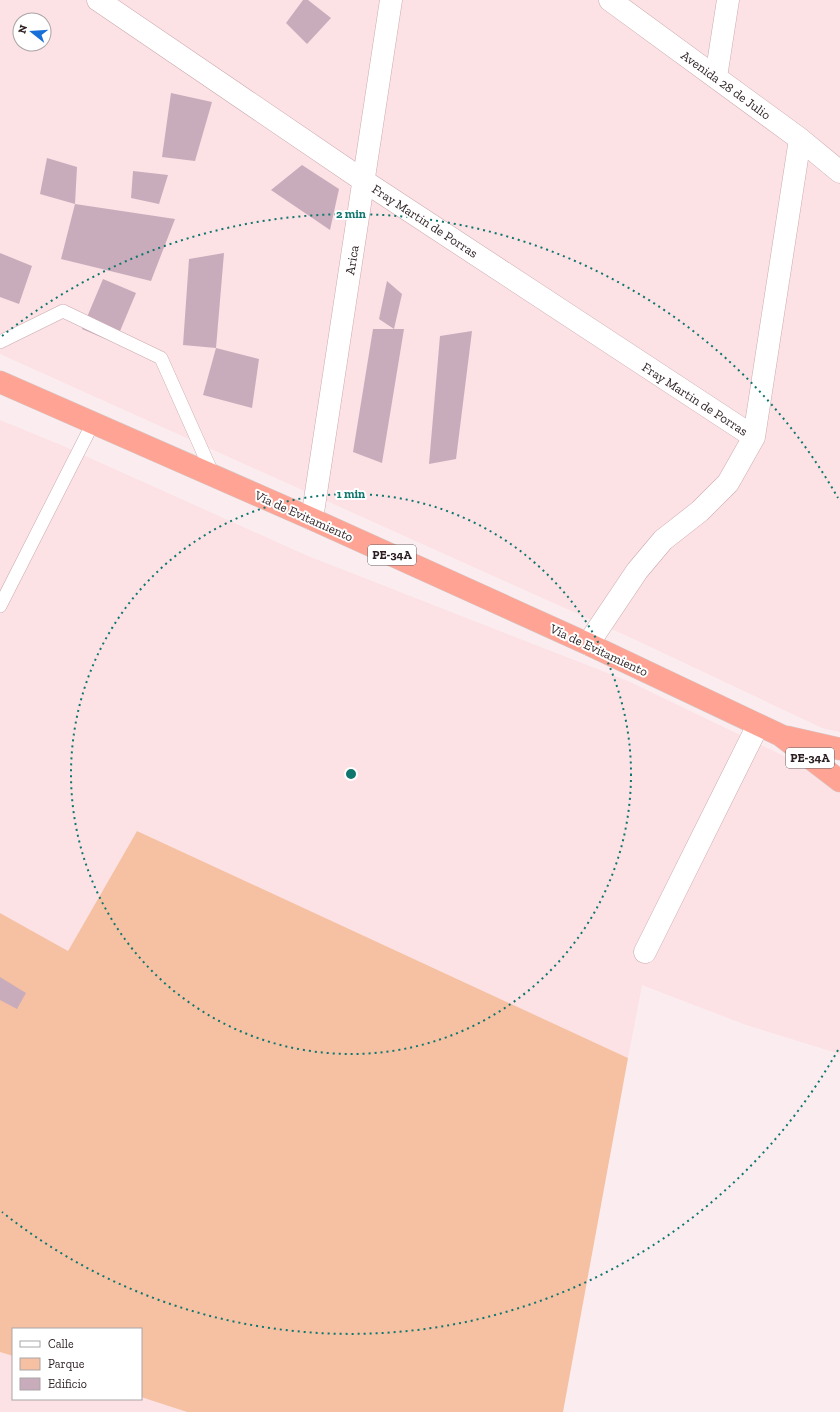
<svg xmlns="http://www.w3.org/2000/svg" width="840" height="1412" font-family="'Zilla Slab',serif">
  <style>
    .built { fill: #fce1e5; fill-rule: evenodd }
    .green { fill: #f6c1a2 }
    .building { fill: #c9acbb }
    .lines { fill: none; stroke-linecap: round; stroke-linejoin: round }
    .service-casing { stroke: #cbaaaf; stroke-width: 14 }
    .minor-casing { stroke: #cbaaaf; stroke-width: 23 }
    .trunk-casing { stroke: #d0cece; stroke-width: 23 }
    .service { stroke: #fff; stroke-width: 13 }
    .minor { stroke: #fff; stroke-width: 22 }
    .trunk { stroke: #ffa394; stroke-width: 22 }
    .ring { fill: none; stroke: #0f766e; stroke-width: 2; stroke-dasharray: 2 4 }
    .labels { text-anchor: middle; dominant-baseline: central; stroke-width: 4; stroke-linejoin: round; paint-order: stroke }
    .shield { fill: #fff; stroke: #6b6264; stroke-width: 1 }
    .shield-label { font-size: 12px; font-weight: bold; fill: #2b1f21 }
    .street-label { font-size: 13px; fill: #2b1f21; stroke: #fff }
    .centre { fill: #0f766e; stroke: #fff; stroke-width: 2 }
    .ring-label { font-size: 12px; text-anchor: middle; font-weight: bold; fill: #0f766e; stroke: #fff; stroke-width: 4; stroke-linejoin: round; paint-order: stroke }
  </style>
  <rect width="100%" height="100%" fill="#fbedef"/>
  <path class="built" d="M0,0H840V732L822,728L638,641L0,354ZM20,20H44V44H20Z
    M0,420L61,445L308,556L628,681L811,769L840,793V1054L746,1025L642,985L628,1058L137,831L68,951L0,913Z
    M0,1352L13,1356V1399H141V1397L187,1412H0Z"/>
  <path class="green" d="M137,831L628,1058L563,1412H187L141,1397V1329H13V1356L0,1352V913L68,951Z"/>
  <path class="building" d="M303,0H308L331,18L307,44L286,23Z
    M171,93L212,102L195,161L162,157Z
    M47,158L77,167L75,204L40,194Z
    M302,165L339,189L330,230L271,190Z
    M133,171L168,175L159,204L131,198Z
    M75,204L175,219L151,281L61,259Z
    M0,253L32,266L19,304L0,297Z
    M224,253L216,348L259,359L252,408L203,395L216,348L183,345L189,259Z
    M103,279L136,293L115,343L82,329Z
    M387,281L402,294L394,329L379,319Z
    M373,329H404L382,463L353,452Z
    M472,331L456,459L429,464L440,336Z
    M0,977L26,993L17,1009L0,1000Z"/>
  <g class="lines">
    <defs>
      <path id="service" d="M0,342L63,311L161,358L214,477
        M0,606L93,423"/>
      <path id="minor" d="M98,0L364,181L754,437
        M610,0L800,139L840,172
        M716,77L728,0
        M312,519L391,0
        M588,644L637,571L663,540L700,511L728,483L754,437L800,139
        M645,952L758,725"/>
      <path id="trunk" d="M0,382L312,519L588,644L780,735L840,781
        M787,737L840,749"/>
    </defs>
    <use href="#service" class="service-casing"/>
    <use href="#minor" class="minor-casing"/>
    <use href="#trunk" class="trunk-casing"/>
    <use href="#service" class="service"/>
    <use href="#minor" class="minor"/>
    <use href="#trunk" class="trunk"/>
  </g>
  <g class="ring">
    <circle cx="351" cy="774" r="280"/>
    <path d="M838 1050A560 560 0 0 1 2 1212M2 336A560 560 0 0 1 838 498"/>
  </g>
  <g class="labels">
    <g class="shield">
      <rect x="368" y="545" width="48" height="20" rx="3"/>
      <rect x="786" y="748" width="48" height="20" rx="3"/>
    </g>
    <g class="shield-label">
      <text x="392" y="555">PE-34A</text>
      <text x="810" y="758">PE-34A</text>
    </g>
    <g class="street-label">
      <text transform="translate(726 85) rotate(36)">Avenida 28 de Julio</text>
      <text transform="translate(425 221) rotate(33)">Fray Martin de Porras</text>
      <text transform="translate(352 260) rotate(-81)">Arica</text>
      <text transform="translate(695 399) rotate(33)">Fray Martin de Porras</text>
      <text transform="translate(304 516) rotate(24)">Vía de Evitamiento</text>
      <text transform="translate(599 650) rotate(25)">Vía de Evitamiento</text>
    </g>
  </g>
  <circle cx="351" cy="774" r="6" class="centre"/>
  <g class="ring-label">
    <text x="351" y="218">2 min</text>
    <text x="351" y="498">1 min</text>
  </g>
  <rect x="12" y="1328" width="130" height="72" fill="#ffffff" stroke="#aaa5a6"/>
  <rect x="20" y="1341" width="20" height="6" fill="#ffffff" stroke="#aaa5a6"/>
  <text x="48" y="1348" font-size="12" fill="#2b1f21">Calle</text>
  <rect x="20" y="1358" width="20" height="12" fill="#f6c1a2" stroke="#aaa5a6"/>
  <text x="48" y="1368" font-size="12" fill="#2b1f21">Parque</text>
  <rect x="20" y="1378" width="20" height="12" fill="#c9acbb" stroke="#aaa5a6"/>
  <text x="48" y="1388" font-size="12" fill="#2b1f21">Edificio</text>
  <g transform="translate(32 32) rotate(287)"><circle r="19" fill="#ffffff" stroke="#aaa5a6"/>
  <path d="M0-3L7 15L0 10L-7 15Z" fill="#196fd8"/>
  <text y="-6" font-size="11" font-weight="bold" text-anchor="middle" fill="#2b1f21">N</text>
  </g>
</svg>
